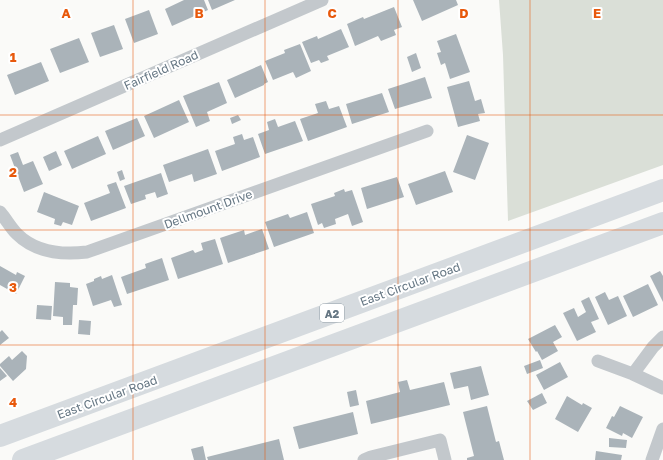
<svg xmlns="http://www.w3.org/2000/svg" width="663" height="460" font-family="'Golos Text',sans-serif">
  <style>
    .green { fill: #dadfd7 }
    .building { fill: #aab3b9 }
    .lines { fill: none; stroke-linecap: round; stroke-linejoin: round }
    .street { stroke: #c3c8cc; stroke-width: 13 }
    .highway { stroke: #d6dbdf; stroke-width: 22 }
    .grid { fill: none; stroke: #e8590c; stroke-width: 1; stroke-opacity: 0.55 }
    .labels { text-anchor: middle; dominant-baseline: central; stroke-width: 4; stroke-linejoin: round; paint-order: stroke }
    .shield { fill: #fff; stroke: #939fa8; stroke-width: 1 }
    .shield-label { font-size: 11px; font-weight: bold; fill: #657683 }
    .street-label { font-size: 12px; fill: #657683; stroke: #fff }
    .grid-label { font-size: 13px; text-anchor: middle; font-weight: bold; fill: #e8590c; stroke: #fff; stroke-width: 4; stroke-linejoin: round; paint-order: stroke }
  </style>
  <rect width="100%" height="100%" fill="#fafaf8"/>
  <path class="green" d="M499,0H663V165L508,221L503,55Z"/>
  <path class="building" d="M184,0H204L208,10L172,26L165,9Z
    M208,0H235L212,10Z
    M413,0H456L458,5L422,21Z
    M394,7L402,27L394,30L396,35L381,41L378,36L355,46L347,24L363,17L364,19Z
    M149,10L158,34L134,43L125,19Z
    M114,25L123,49L100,57L91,33Z
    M341,29L349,47L327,56L329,60L321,63L319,60L311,63L302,42L317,36L318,39Z
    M456,34L470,72L450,79L445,63L441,65L437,53L441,52L437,41Z
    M79,38L89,62L60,73L50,49Z
    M300,44L311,71L296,78L293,72L273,80L265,61L285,53L284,50Z
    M416,53L421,68L412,72L407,57Z
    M41,62L49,81L15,95L7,75Z
    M261,65L268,82L264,84V85L235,98L227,80Z
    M425,77L432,98L395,109L388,89Z
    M469,81L475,101L481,99L485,113L478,114L480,121L458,127L447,87Z
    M219,82L227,103L207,112L210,121L196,127L183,96Z
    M382,93L389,112L352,124L346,104Z
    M179,100L189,122L154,138L144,116Z
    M326,101L329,109L339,106L347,127L308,141L300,119L318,113L315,104Z
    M238,115L241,120L232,124L230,118Z
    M137,118L145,136L113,150L105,131Z
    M275,119L278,127L295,121L303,141L265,154L258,134L269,130L267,122Z
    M242,134L244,140L253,137L260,157L222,171L215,151L235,144L233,137Z
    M467,135L489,143L475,180L453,172Z
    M98,136L106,154L72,169L64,151Z
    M208,149L217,174L194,182L192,174L169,182L163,165Z
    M56,151L62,165L49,171L43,157Z
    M18,152L23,165L33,161L43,184L24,192L10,155Z
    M122,170L125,179L120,181L117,172Z
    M445,171L453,192L416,205L408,184Z
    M161,173L168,194L157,198L155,192L145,195L146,199L131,204L124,186Z
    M397,177L404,197L367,209L361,188Z
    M116,182L126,208L91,221L84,203L110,193L107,185Z
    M344,189L345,192L352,190L363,222L352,226L348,214L335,219L336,224L324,228L322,223L318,225L311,204L335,196L334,193Z
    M44,192L79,206L72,225L63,222L61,226L54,224L55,219L37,212Z
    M307,212L314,233L274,247L265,222L288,214L290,218Z
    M262,229L269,249L228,263L220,238L244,230L245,235Z
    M215,239L223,264L178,279L171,258L193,250L195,253L203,250L201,243Z
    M162,258L169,280L127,294L121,277L146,268L145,264Z
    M0,266L16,275L17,272L25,276L16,294L0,285Z
    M660,271L663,276V302L650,276Z
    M112,275L122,305L114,307L111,300L93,306L86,284L94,281V279L101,276L102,279Z
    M55,282L70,283V287L78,288L77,305H73L72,325H63V317L53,316Z
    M648,284L658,305L633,317L623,296Z
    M605,292L609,300L618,296L627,316L608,325L595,297Z
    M589,297L599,319L591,322L596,332L577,341L563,313L574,308L578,317L586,312L581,301Z
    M37,305L52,306L51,320L36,319Z
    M79,320L91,321L90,335L78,334Z
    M555,325L562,337L553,342L558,351L542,360L537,351L536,352L528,339Z
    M2,330L9,338L0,345V332Z
    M22,351L27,356L26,369L13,381L0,366V364L9,356L12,360Z
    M540,360L543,368L527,374L524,366Z
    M560,362L568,377L544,390L536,375Z
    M481,366L489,395L471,400L468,386L454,389L450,373Z
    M0,368L7,376L0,381Z
    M407,380L410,390L444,382L450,405L371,424L366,401L400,392L398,382Z
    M356,390L359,405L350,407L347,392Z
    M542,393L547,403L533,410L527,401Z
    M567,396L582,405L583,403L592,408L578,432L555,419Z
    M487,406L496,442L499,441L504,460H467V458L474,456L463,412Z
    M620,406L643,417L632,438L623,433L622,436L606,428L612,416L614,417Z
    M353,412L358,434L299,449L293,427Z
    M609,438L627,440L626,448L609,447Z
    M279,439L284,460H208L207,457Z
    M203,446L206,460H194L191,449Z
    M596,451L622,455L621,460H595Z"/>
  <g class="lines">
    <path class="street" d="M0,140L322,0
      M0,212C6,219 11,228 17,234C36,253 62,255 87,252L427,131
      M663,337L653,347L633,374L663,388
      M598,361L633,374
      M364,460L371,457L440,440L445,460
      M652,460L663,429"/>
    <path class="highway" d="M0,436L663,190
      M23,460L663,223"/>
  </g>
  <path class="grid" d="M133,0V460M265,0V460M398,0V460M530,0V460M0,115H663M0,230H663M0,345H663"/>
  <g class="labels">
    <rect class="shield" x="320" y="304" width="24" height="18" rx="3"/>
    <g class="shield-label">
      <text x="332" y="313">A2</text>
    </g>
    <g class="street-label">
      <text transform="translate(161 70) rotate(-24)">Fairfield Road</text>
      <text transform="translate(208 209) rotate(-20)">Dellmount Drive</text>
      <text transform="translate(410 284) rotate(-20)">East Circular Road</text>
      <text transform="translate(107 397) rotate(-20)">East Circular Road</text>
    </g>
  </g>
  <g class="grid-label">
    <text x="66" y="18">A</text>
    <text x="199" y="18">B</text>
    <text x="332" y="18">C</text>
    <text x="464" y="18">D</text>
    <text x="597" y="18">E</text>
    <text x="13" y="62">1</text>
    <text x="13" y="177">2</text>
    <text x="13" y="292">3</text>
    <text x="13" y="407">4</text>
  </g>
</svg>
